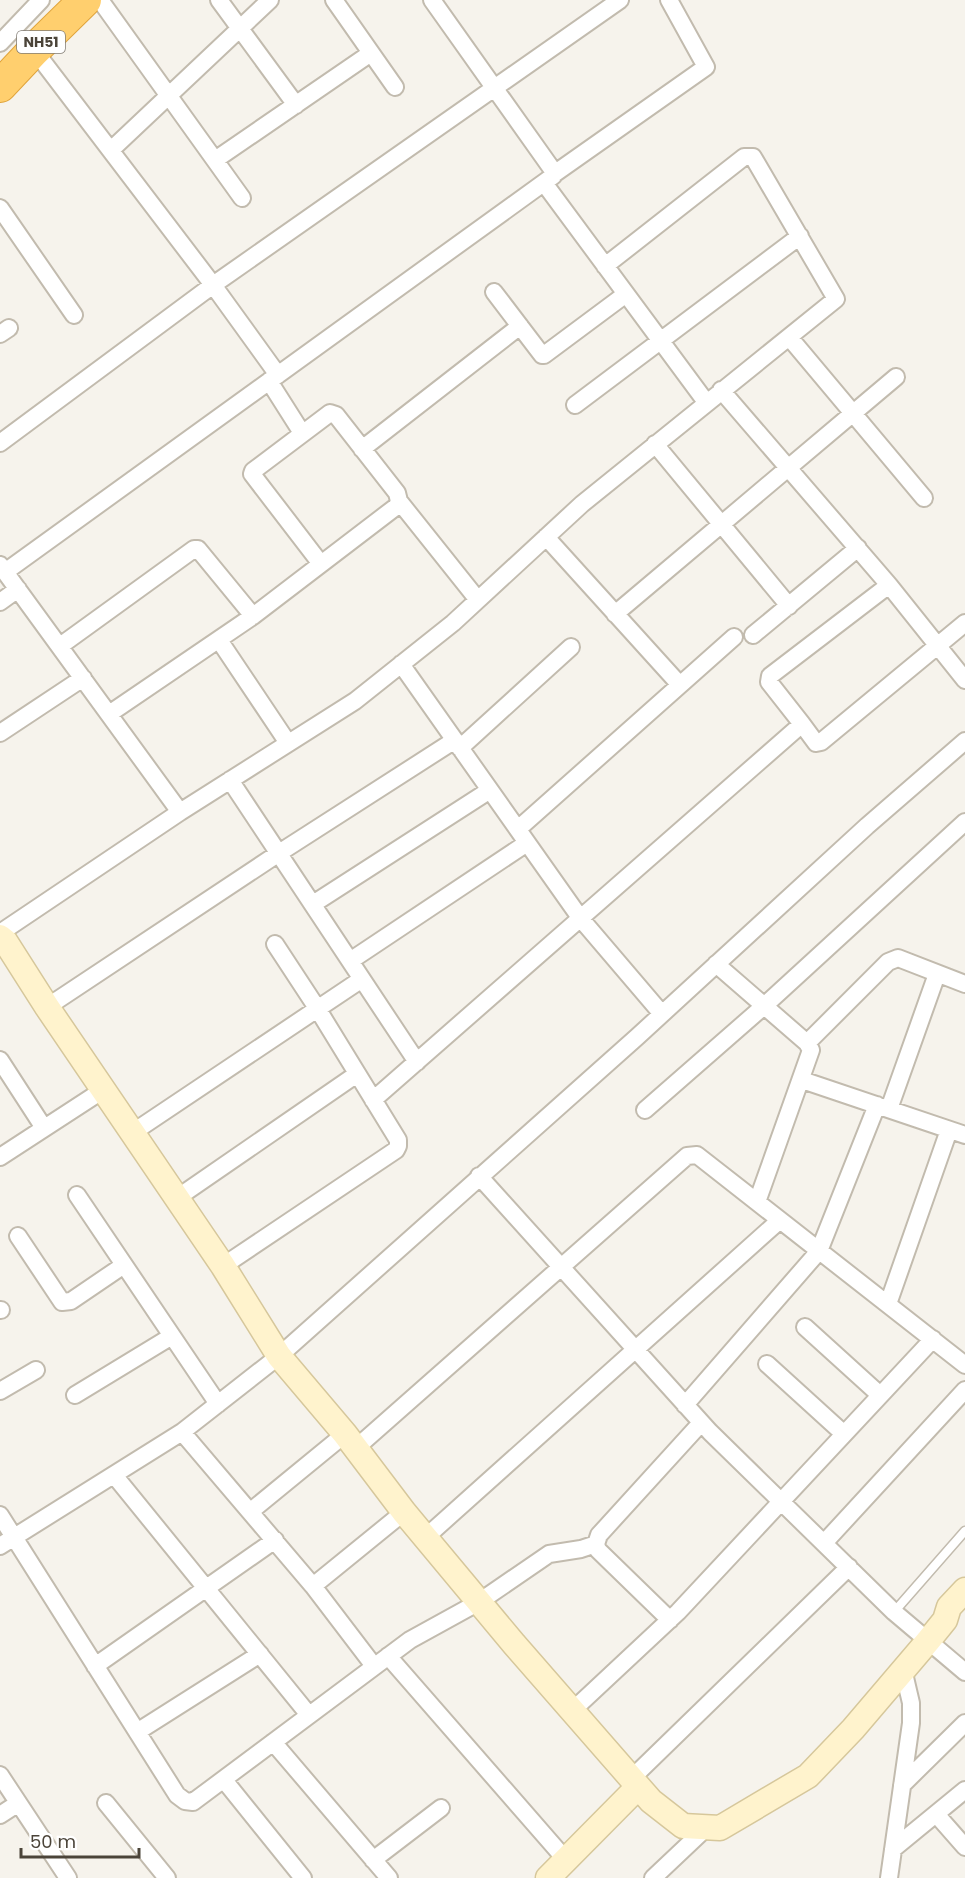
<svg xmlns="http://www.w3.org/2000/svg" width="965" height="1878" font-family="Poppins,sans-serif">
  <style>
    .lines { fill: none; stroke-linecap: round; stroke-linejoin: round }
    .lane-casing { stroke: #c2bbae; stroke-width: 11 }
    .street-casing { stroke: #c2bbae; stroke-width: 20 }
    .secondary-casing { stroke: #d6c79b; stroke-width: 27 }
    .highway-casing { stroke: #e0a43c; stroke-width: 34 }
    .lane { stroke: #fff; stroke-width: 8 }
    .street { stroke: #fff; stroke-width: 16 }
    .secondary { stroke: #fff3cd; stroke-width: 24 }
    .highway { stroke: #ffcf6e; stroke-width: 32 }
    .labels { text-anchor: middle; dominant-baseline: central; stroke-width: 4.5; stroke-linejoin: round; paint-order: stroke }
    .shield { fill: #fff; stroke: #817c74; stroke-width: 1.5 }
    .shield-label { font-size: 14px; font-weight: bold; fill: #4b4439 }
  </style>
  <rect width="100%" height="100%" fill="#f6f3ec"/>
  <g class="lines">
    <defs>
      <path id="lane" d="M894,1612L965,1531"/>
      <path id="street" d="M100,0L242,198
        M219,0L296,105
        M334,0L395,87
        M0,43L41,0
        M34,50L213,285L278,375
        M111,150L270,0
        M215,160L371,53
        M554,174L706,67L669,0
        M544,183L706,402
        M0,208L74,315
        M494,292L542,355H544L626,294
        M0,334L9,328
        M789,337L924,498
        M269,381L302,433
        M721,390L889,585L965,680
        M575,405L800,236
        M0,443L213,285L620,0
        M655,444L789,606
        M362,449L520,326
        M399,501L478,600
        M546,537L680,685
        M0,565L180,812L0,933
        M5,572L553,176L554,172L432,0
        M0,602L18,589
        M615,614L896,377
        M753,635L858,548
        M219,640L288,743
        M60,646L194,549H198L253,616
        M401,664L581,919L662,1014
        M109,714L253,616L397,506L399,501L397,493L336,415L330,413L253,471L252,474L321,564
        M802,724L769,682L770,676L889,585
        M0,733L83,678
        M460,748L571,647
        M230,780L417,1062
        M180,812L355,701L453,623L582,504L836,299L753,157H744L605,266
        M518,829L734,637
        M313,904L490,790
        M350,961L527,843
        M716,964L807,1043L811,1050L757,1202
        M47,1007L279,853L455,740
        M807,1043L888,962L898,958L965,984
        M0,1060L44,1128
        M802,1080L965,1135
        M373,1100L802,724L816,743L821,742L965,623
        M889,1109L937,974
        M645,1110L764,1006L965,822
        M132,1133L362,979
        M0,1157L103,1090
        M479,1176L710,1432L894,1612L965,1672
        M77,1195L218,1404
        M177,1198L357,1074
        M18,1236L62,1302L71,1301L124,1265
        M223,1266L396,1150L398,1146V1140L317,1008L275,944
        M888,1304L949,1130
        M0,1310H1
        M805,1327L880,1395
        M767,1364L844,1434
        M0,1391L36,1370
        M75,1395L172,1336
        M685,1405L819,1251L877,1105
        M182,1432L313,1586L374,1666
        M356,1448L687,1156L697,1155L965,1365
        M114,1475L309,1715
        M251,1511L345,1434
        M0,1515L177,1795L185,1801L193,1802L410,1640L479,1602L549,1554L581,1549L596,1544
        M426,1537L780,1220
        M824,1543L965,1390
        M0,1546L182,1432L279,1356L637,1037L867,826L965,741
        M313,1586L404,1512
        M670,1620L598,1550L596,1544L599,1535L701,1423
        M388,1656L566,1860
        M95,1666L275,1540
        M572,1711L678,1612L933,1339
        M137,1732L260,1654
        M273,1742L389,1878
        M0,1775L68,1878
        M631,1779L849,1567
        M224,1780L303,1878
        M902,1785L965,1723
        M106,1803L167,1878
        M936,1814L965,1847
        M0,1815L17,1804
        M893,1849L965,1790
        M373,1860L441,1808
        M653,1878L707,1827
        M889,1878L911,1723V1703L903,1669"/>
      <path id="secondary" d="M0,937L5,941L47,1007L223,1266L279,1356L345,1434L404,1512L514,1644L651,1801L683,1826L720,1828L808,1776L853,1729L928,1641L945,1620L949,1607L965,1590
        M548,1878L638,1787"/>
      <path id="highway" d="M0,86L34,50L85,0"/>
    </defs>
    <use href="#lane" class="lane-casing"/>
    <use href="#street" class="street-casing"/>
    <use href="#secondary" class="secondary-casing"/>
    <use href="#highway" class="highway-casing"/>
    <use href="#lane" class="lane"/>
    <use href="#street" class="street"/>
    <use href="#secondary" class="secondary"/>
    <use href="#highway" class="highway"/>
  </g>
  <g class="labels">
    <rect class="shield" x="17" y="31" width="48" height="22" rx="4.5"/>
    <g class="shield-label">
      <text x="41" y="42">NH51</text>
    </g>
  </g>
  <path d="M21 1848v9h118v-9" fill="none" stroke="#4b4439" stroke-width="3"/>
  <text x="30" y="1848" font-size="18" fill="#4b4439" stroke="#ffffff" stroke-width="4.5" paint-order="stroke">50 m</text>
</svg>
